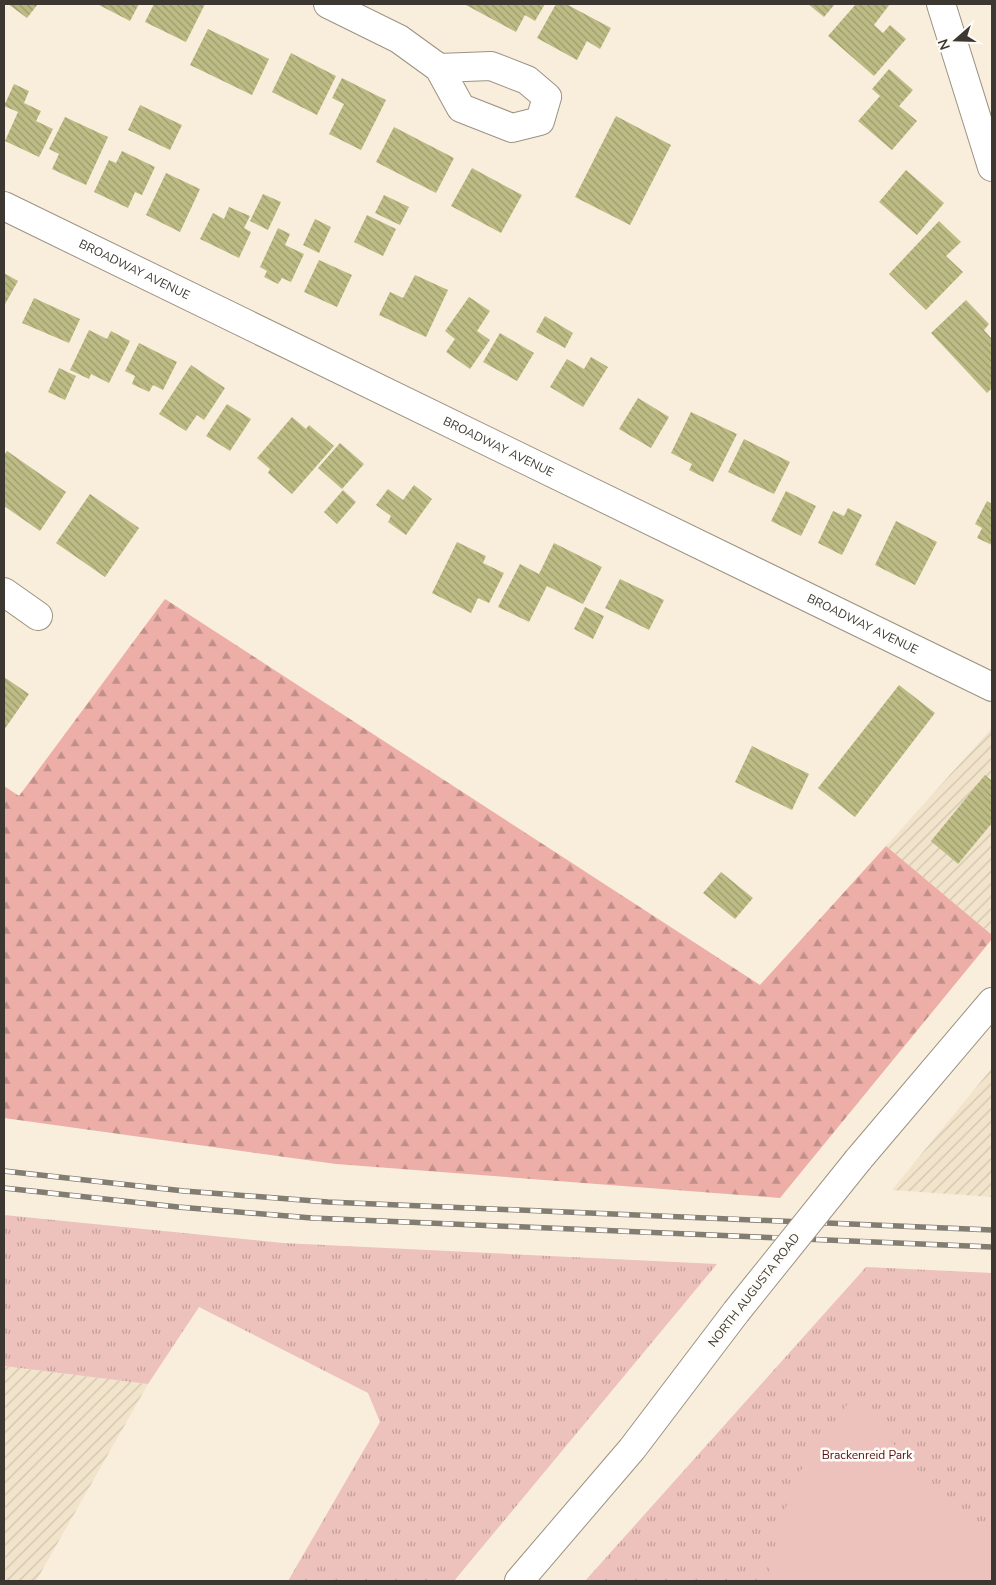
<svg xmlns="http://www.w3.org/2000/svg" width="996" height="1585" font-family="'Nunito Sans',sans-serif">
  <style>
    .industrial { fill: url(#industrial-furrows) }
    .grass { fill: url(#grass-tufts) }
    .forest { fill: url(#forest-firs) }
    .pitch { fill: #edc1bc }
    .building { fill: url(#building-back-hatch) }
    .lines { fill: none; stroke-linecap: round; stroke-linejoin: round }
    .minor-casing { stroke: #9c9282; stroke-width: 30 }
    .major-casing { stroke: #9c9282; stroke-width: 30 }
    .minor { stroke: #fff; stroke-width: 28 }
    .major { stroke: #fff; stroke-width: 28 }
    .rail-casing { stroke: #837c71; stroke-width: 5.5 }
    .rail { stroke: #fefcf8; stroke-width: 4; stroke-dasharray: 11; stroke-linecap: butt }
    .major-bridge-casing { stroke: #9c9282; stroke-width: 30; stroke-linecap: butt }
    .major-bridge { stroke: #fff; stroke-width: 28 }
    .labels { text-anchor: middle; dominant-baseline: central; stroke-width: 5; stroke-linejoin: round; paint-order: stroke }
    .street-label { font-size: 12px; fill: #3c3831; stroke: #fefcf8 }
    .park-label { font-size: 12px; fill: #560e0e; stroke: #fefcf8 }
  </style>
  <defs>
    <pattern id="industrial-furrows" width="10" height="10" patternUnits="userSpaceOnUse" patternTransform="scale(1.25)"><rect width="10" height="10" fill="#f2e3cb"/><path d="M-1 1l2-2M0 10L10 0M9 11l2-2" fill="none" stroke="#d0c4af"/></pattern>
    <pattern id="grass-tufts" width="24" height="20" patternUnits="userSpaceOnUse" patternTransform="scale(1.25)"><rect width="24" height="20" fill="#edc1bc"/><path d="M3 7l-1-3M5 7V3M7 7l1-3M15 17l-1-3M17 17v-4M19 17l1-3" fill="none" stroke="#c19e99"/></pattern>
    <pattern id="forest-firs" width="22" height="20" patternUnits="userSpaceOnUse" patternTransform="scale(1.25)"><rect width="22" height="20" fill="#ecaea7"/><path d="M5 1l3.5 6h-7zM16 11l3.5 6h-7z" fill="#c08f89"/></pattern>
    <pattern id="building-back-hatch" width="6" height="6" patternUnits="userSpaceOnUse" patternTransform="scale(1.25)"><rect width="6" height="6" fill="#bebc85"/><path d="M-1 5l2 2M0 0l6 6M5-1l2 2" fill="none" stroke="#9c9a6d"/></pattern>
  </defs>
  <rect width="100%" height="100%" fill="#f9eedc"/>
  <path class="industrial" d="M992,728V935L886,846Z
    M992,1068V1197L892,1190Z
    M4,1366L148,1384L36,1581H4Z"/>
  <path class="grass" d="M4,1215L283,1243L717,1264L454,1581H288L380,1422L368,1393L199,1307L148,1384L4,1366Z
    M866,1267L992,1273V1581H585Z"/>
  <path class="forest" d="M165,599L760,985L886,846L992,935V939L780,1198L336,1164L4,1118V786L19,796Z"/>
  <path class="pitch" d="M851,1399L992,1548V1574L985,1581H772L769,1569L782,1519L796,1477Z"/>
  <path class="building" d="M8,4H38L27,18Z
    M97,4H139L130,21Z
    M154,4H205L186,42L145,22Z
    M464,4H545L535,21L525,15L516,32Z
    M556,4H566L611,28L600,49L587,41L577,60L537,38Z
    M808,4H835L824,17Z
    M856,4H890L874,25L883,33L890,25L906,39L874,76L828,36Z
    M208,29L269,59L252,95L190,65Z
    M291,53L336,76L317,115L272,92Z
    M889,69L913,90L899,106L917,121L892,150L858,121L880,96L872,89Z
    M342,78L386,100L361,150L329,134L344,104L332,98Z
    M14,84L29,91L24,103L41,111L36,121L53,129L39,157L5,141L18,112L4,106Z
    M140,105L182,125L170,150L128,130Z
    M616,116L671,145L630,225L575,197Z
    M65,117L108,137L86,185L52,169L59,154L49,149Z
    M394,127L454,158L436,193L376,162Z
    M122,151L155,167L142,195L135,192L128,208L94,192L109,160L116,163Z
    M472,168L522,195L501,233L451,206Z
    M906,170L944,203L917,235L879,202Z
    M166,173L200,189L180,232L146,215Z
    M263,194L281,202L268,230L250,221Z
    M384,195L409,207L400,225L375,213Z
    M229,207L250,216L244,228L251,232L239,258L200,239L213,213L224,219Z
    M367,215L396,229L383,256L354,242Z
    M315,219L331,227L319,253L303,245Z
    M939,221L961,242L946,256L963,272L926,310L889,274Z
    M278,228L290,234L285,245L304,254L291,282L282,278L278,284L264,277L267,271L260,267Z
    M319,260L352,275L337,307L304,292Z
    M4,273L18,281L4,306Z
    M415,275L448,290L426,337L379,315L390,292L403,298Z
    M469,297L490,311L477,331L490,340L470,369L446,352L455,339L445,331Z
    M34,298L80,319L69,343L22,323Z
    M966,300L989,324L984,330L992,339V388L987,393L931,333Z
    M545,316L573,333L565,348L536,332Z
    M89,330L107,339L111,331L130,341L109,383L91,374L89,379L70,370Z
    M500,333L534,353L517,381L483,362Z
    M139,343L177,362L163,390L153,385L149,392L132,384L135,376L125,371Z
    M591,357L608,367L583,407L550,387L567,359L584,369Z
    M191,365L225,388L204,420L197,415L186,431L159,414Z
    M59,368L76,376L65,400L48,392Z
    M638,398L669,417L651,448L619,429Z
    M227,404L251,419L230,451L206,436Z
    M691,412L737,434L713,482L689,470L692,464L671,453Z
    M292,417L306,429L309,425L334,446L292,494L268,473L270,469L257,458Z
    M744,439L790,462L774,494L728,472Z
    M340,443L364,464L342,489L318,468Z
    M7,451L66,492L40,531L4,506V455Z
    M414,485L432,499L406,535L388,522L391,516L376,505L388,489L403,500Z
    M343,490L356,502L337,524L324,512Z
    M786,491L816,506L801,536L771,521Z
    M90,494L139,528L105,577L56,543Z
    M987,501L992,504V545L977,538L982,528L975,524Z
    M848,508L862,515L842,555L818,543L833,511L844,516Z
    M896,521L937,542L915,585L875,565Z
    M457,542L486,556L483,563L504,573L489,603L478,598L471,613L432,593Z
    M554,543L602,567L583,604L547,586L529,622L498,607L520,564L539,574Z
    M620,579L664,600L649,630L605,608Z
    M585,607L604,616L593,639L574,629Z
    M4,677L29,694L4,730Z
    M899,685L935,713L855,817L818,788Z
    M752,746L809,774L792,810L735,782Z
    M985,775L992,781V823L958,864L931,841Z
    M721,872L753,898L735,919L703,893Z"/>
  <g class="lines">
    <defs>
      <g id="minor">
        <path d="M328,4L399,39L439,68L461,108L512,128L540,121L547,97L527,80L491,66L439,68"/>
        <path d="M941,4L992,167"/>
        <path id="s1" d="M4,206L992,687"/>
        <path d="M4,592L38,616"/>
      </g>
      <path id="major" d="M858,1160L992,1002
        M519,1581L632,1449L736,1312"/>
    </defs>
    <use href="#minor" class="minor-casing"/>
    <use href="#major" class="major-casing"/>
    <use href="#minor" class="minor"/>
    <use href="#major" class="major"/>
    <defs>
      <path id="rail" d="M4,1171L184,1191L328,1202L992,1230
        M4,1188L178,1207L312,1218L992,1247"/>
    </defs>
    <use href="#rail" class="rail-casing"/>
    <use href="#rail" class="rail"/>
    <defs>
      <path id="major-bridge" d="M736,1312L858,1160"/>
    </defs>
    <use href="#major-bridge" class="major-bridge-casing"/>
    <use href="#major-bridge" class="major-bridge"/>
  </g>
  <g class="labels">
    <g class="street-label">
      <text stroke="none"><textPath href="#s1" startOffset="145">BROADWAY AVENUE</textPath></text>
      <text stroke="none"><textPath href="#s1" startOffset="550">BROADWAY AVENUE</textPath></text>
      <text stroke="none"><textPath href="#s1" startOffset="955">BROADWAY AVENUE</textPath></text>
      <text transform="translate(754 1290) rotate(-52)">NORTH AUGUSTA ROAD</text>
    </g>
    <g class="park-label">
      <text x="867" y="1455">Brackenreid Park</text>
    </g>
  </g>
  <rect width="996" height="1585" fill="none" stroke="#3c3831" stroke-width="10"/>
  <g transform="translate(956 40) rotate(250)" stroke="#fefcf8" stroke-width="4" paint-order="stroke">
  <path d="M0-4L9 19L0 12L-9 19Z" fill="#3c3831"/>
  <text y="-8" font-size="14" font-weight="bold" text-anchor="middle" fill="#3c3831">N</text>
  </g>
</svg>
